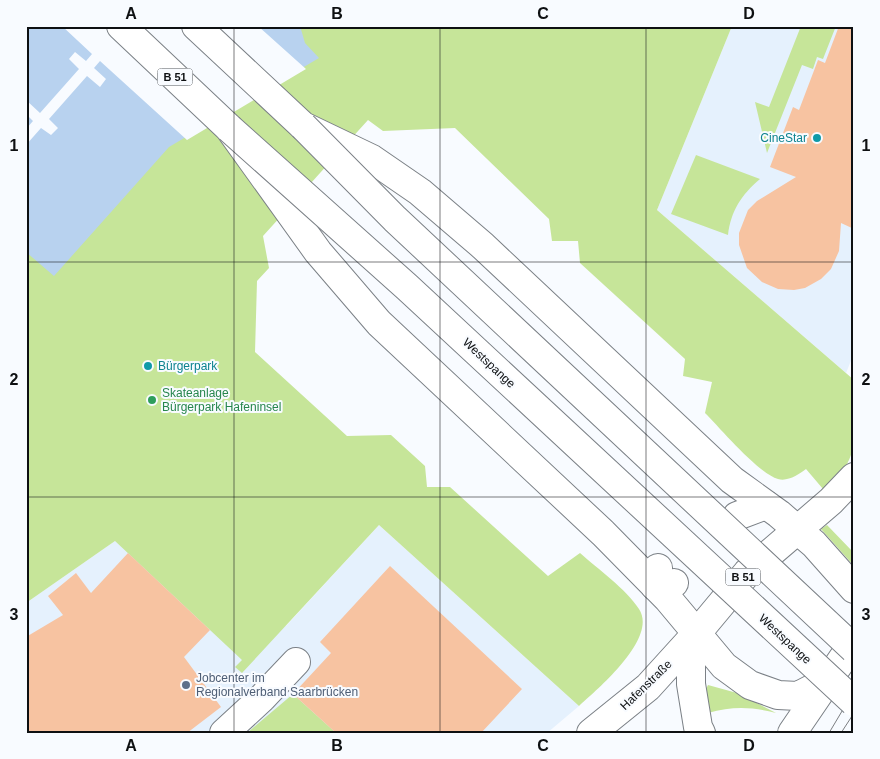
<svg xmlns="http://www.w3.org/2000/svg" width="880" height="759" font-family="Helvetica,sans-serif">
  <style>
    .built { fill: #e5f1fd }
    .green { fill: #c6e599 }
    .water { fill: #b8d2ef }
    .pier { fill: #f8fbff }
    .building { fill: #f7c3a1 }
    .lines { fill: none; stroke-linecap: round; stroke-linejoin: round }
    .minor-casing { stroke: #7b8086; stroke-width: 30 }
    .major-casing { stroke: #7b8086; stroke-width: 30 }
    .minor { stroke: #fff; stroke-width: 28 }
    .major { stroke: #fff; stroke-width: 28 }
    .tram { stroke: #7c7e81; stroke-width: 1 }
    .major-bridge-casing { stroke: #7b8086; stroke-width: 30; stroke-linecap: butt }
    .major-bridge { stroke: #fff; stroke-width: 28 }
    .grid { fill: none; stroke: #0e1012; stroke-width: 1; stroke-opacity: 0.55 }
    .culture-dot { fill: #0f9aa8; stroke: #f8fbff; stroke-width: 2 }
    .leisure-dot { fill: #2e9e5b; stroke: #f8fbff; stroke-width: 2 }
    .service-dot { fill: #5c6f8a; stroke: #f8fbff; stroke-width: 2 }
    .labels { text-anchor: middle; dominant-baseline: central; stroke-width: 4; stroke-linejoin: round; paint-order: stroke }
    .shield { fill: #f8fbff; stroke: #545659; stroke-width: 1 }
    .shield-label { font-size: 11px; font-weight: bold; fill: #0e1012 }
    .culture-label { font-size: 12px; fill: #0d838f; stroke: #f8fbff; text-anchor: end }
    .street-label { font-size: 12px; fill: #0e1012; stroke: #f8fbff }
    .leisure-label { font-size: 12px; fill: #27864d; stroke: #f8fbff; text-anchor: start }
    .service-label { font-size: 12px; fill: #4e5e75; stroke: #f8fbff; text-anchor: start }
    .neatline { fill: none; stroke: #0e1012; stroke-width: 2 }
    .grid-label { font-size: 16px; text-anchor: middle; font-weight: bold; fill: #0e1012 }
  </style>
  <rect width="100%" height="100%" fill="#f8fbff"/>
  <path class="built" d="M732,26H854V353L846,373L657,210Z
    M379,525L579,706L547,733H26V603L115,541L286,626Z"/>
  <path class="green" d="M26,26H732L657,210L854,380C854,424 865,462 823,489L806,469C799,474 788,482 778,479C758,473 721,429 705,413L712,382L683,376L685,359L580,263L578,241H552L549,219L455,128L383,131L368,120L263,236L269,268L257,281L255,352L347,436L391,435L425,466L427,487H450L548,576L580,553C598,569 626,589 639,609C658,638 599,688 579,706L379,525L242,673L235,667L242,660L115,541L26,603Z
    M801,26H836L823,59L817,57L813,69L802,65L767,153L755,102L769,107Z
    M696,155L760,179C741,195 731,211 728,235L671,214Z
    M827,525L854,553V566L821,529Z
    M708,685L737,693L776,713C752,707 733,706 708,713L706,689Z
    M293,694L335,732L247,733Z"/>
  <path class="water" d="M26,26H300L305,43L319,58L169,147L54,276L26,252Z"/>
  <path class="pier" d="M62,26H258L306,69L187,140L100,61L94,68L106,79L100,87L87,76L49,119L58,128L51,135L41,128L26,145V129L33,121L26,114V100L40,113L79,69L69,59L75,52L86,61L92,54Z"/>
  <path class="building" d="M839,26H854V229L841,223L839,251L831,269L821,279L805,288L794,290L778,289L762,282L747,268L739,245V233L748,210L757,201L796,177L770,167L793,107L799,110L818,60L825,63Z
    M128,553L210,630L184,657L221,707L187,733H26V637L63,615L48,596L76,573L91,593Z
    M390,566L522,689L481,733H336L293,694L331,653L320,642Z"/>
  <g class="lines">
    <defs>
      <path id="minor" d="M737,516L766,505
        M658,568L655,586L674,583
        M224,733L262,698L296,662
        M591,733L648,687L697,633"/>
      <path id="major" d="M121,26L229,128L318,252L379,323L603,533L668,599L724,666L750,685L778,695L798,696L825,682
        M196,26L303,126L372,159L420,192L483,246L732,480L779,514L814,544L854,589
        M701,733L698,727L691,684V660L697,633L747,573L831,501L854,477
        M792,733L854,642"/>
    </defs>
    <use href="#minor" class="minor-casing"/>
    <use href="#major" class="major-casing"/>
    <use href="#minor" class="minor"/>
    <use href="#major" class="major"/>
    <path class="tram" d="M829,733L854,691
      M841,733L854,713"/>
    <defs>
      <path id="major-bridge" d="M303,126L395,219L854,649
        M229,128L407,287L854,702"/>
    </defs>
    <use href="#major-bridge" class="major-bridge-casing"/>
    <use href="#major-bridge" class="major-bridge"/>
  </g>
  <path class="grid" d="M234,26V733M440,26V733M646,26V733M26,262H854M26,497H854"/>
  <g class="culture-dot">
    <circle cx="817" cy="138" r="5"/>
    <circle cx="148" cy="366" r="5"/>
  </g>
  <circle class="leisure-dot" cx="152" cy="400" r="5"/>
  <circle class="service-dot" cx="186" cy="685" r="5"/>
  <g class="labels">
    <g class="shield">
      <rect x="157.5" y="68.5" width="35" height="17" rx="4"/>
      <rect x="725.5" y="568.5" width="35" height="17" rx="4"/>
    </g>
    <g class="shield-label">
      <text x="175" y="77">B 51</text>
      <text x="743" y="577">B 51</text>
    </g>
    <g class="culture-label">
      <text x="807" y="138">CineStar</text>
      <text x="158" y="366" text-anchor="start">Bürgerpark</text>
    </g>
    <g class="street-label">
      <text transform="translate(489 363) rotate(43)">Westspange</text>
      <text transform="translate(785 639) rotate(43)">Westspange</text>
      <text transform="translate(646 685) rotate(-44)">Hafenstraße</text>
    </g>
    <g class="leisure-label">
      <text x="162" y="393">Skateanlage<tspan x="162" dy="14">Bürgerpark Hafeninsel</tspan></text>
    </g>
    <g class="service-label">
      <text x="196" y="678">Jobcenter im<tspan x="196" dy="14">Regionalverband Saarbrücken</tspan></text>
    </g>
  </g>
  <rect width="880" height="759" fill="none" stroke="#f8fbff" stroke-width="55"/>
  <rect x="28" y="28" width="824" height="704" class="neatline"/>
  <g class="grid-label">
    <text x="131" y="19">A</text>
    <text x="337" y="19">B</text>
    <text x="543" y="19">C</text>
    <text x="749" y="19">D</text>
    <text x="14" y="151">1</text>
    <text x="866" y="151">1</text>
    <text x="14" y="385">2</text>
    <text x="866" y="385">2</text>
    <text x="14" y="620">3</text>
    <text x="866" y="620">3</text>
    <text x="131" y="751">A</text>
    <text x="337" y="751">B</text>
    <text x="543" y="751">C</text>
    <text x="749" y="751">D</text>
  </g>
</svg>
